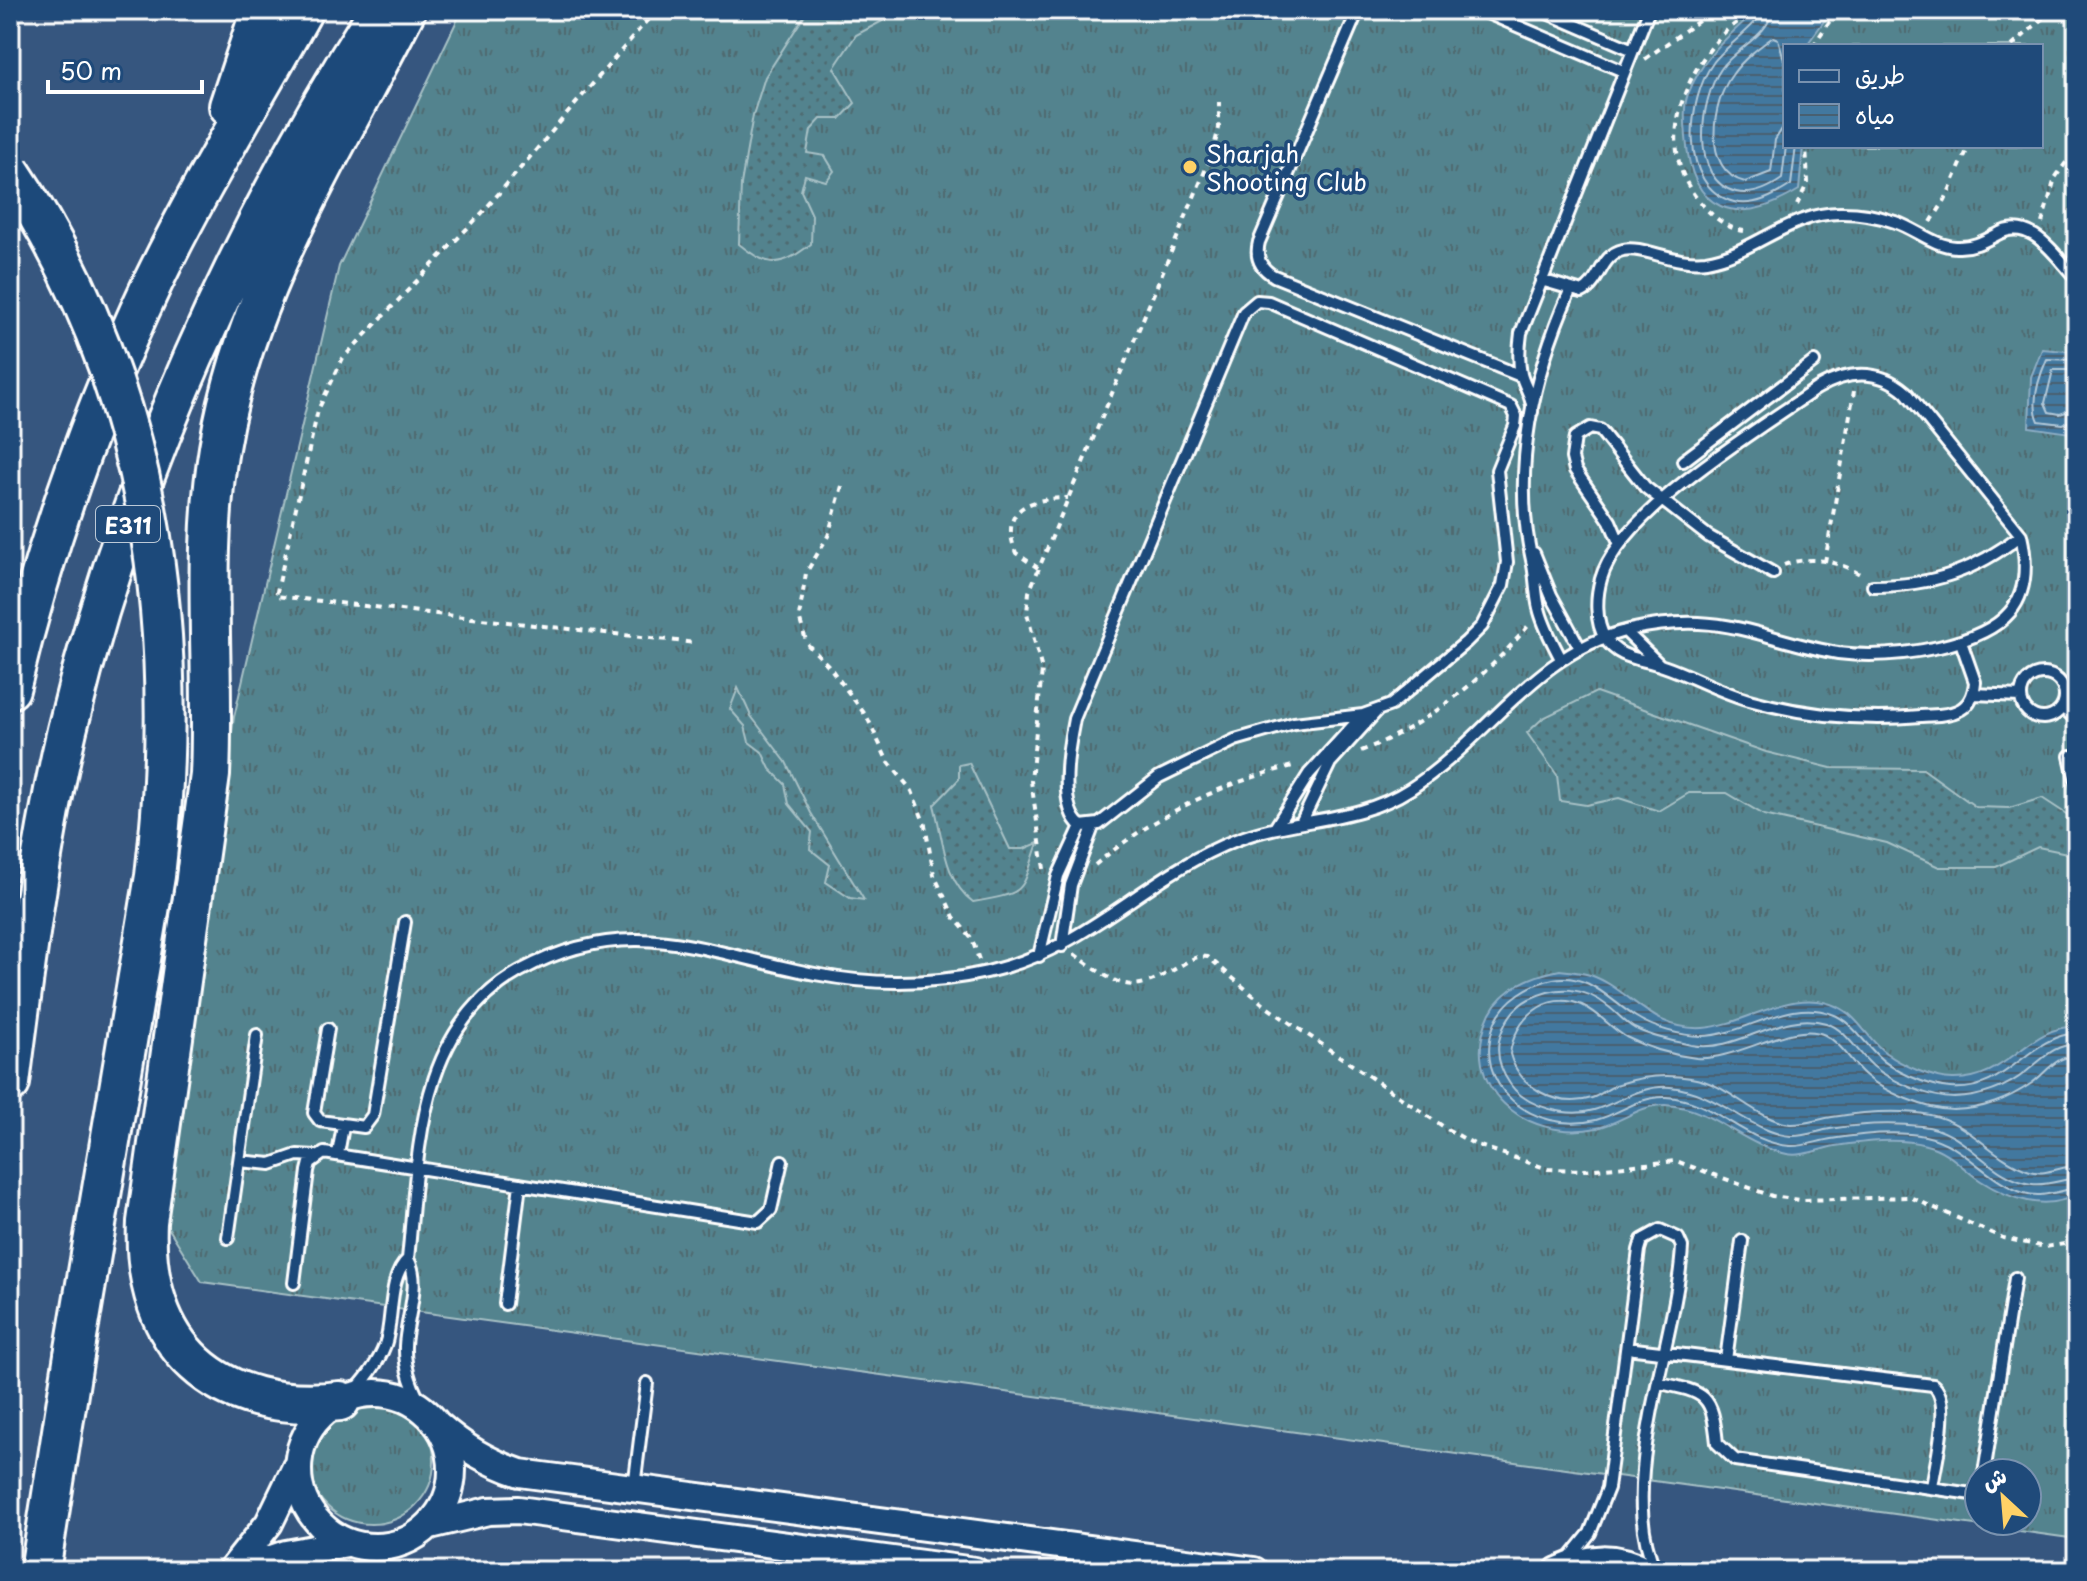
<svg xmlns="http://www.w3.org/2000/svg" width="2087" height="1581" font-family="'Playpen Sans','Playpen Sans Arabic',sans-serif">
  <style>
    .grass { fill: url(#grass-tufts); stroke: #a8c1c6; stroke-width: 2; fill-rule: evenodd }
    .garden { fill: url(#garden-dots); stroke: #a8c1c6; stroke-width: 2 }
    .water { fill: url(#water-rules); stroke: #8eaec5; stroke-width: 2 }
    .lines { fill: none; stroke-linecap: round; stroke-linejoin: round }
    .shore { stroke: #b3c9d9; stroke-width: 2 }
    .service-casing { stroke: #fff; stroke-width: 16 }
    .tertiary-casing { stroke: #fff; stroke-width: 32 }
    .motorway-casing { stroke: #fff; stroke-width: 44 }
    .path { stroke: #fff; stroke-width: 4; stroke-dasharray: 6 6; stroke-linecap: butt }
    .service { stroke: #1f4a7a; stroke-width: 10 }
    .tertiary { stroke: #1f4a7a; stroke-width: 26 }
    .motorway { stroke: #1f4a7a; stroke-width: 38 }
    .motorway-bridge-casing { stroke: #fff; stroke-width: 44; stroke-linecap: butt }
    .motorway-bridge { stroke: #1f4a7a; stroke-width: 38 }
    .poi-dot { fill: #ffd166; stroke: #1f4a7a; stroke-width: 3 }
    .labels { text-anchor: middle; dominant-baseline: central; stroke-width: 7; stroke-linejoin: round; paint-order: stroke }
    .shield { fill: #1f4a7a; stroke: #bcc9d7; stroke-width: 2 }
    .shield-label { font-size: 22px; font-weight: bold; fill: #fff }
    .poi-label { font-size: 24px; fill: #fff; stroke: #1f4a7a; text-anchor: start }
  </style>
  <defs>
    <pattern id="grass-tufts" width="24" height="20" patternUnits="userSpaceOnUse" patternTransform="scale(2)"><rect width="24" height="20" fill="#52838e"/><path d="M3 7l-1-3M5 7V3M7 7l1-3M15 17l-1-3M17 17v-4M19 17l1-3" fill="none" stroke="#4f6a70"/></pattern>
    <pattern id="garden-dots" width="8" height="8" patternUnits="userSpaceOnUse" patternTransform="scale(2)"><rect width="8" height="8" fill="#52838e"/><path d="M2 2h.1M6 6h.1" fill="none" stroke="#4f6a70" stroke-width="1.8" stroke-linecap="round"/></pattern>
    <pattern id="water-rules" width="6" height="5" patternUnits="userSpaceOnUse" patternTransform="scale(2)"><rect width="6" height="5" fill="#42789f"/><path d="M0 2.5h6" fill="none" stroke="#486071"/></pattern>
  </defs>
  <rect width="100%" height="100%" fill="#36567f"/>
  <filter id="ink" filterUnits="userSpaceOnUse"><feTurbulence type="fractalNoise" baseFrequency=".0125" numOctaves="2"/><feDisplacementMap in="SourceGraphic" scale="16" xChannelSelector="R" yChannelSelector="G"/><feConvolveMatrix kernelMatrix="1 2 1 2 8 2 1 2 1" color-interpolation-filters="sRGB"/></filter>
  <g filter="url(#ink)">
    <path class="grass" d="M462,10H2077V1539L202,1282L166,1224L234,717L339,266ZM1785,46H2041V146H1785ZM1979,1473H2027V1521H1979Z
      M308 1461a63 63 0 1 1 126 0a63 63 0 1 1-126 0Z"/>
    <path class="garden" d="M808,10H903L856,35L834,68L855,103L840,119H821L811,130L807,153L825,156L834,171L826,181L805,175L801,191L812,215L811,244C781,267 770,269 739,244L741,184L753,115L765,77Z
      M738,688L751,716L786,762L811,813L864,900L850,898L826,882L830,865L810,849L812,832L789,804L785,784L770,769L762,752L749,742L745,726L730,709Z
      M1596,692L1766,752L1831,768L1923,769L1976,807L2009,808L2042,798L2077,821V855L2038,847L1996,867H1939L1887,843L1764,815L1727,793H1689L1659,811L1619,798L1586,805L1560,801L1557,775L1527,733L1543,718Z
      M969,763L1010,849H1024L1038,843C1020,894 1029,892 973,902C944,881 943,837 934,805L959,779V765Z"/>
    <path class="water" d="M1757,10H1832L1806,46H1785V146H1803L1799,190C1737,228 1691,213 1686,137C1685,124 1683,106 1688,94C1703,56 1728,36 1757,10Z
      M2042,349L2077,352V418L2070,433L2029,427L2031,377Z
      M1560,970C1570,971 1581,972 1590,975C1631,989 1650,1031 1703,1028C1747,1025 1794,985 1838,1007C1858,1016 1869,1041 1886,1053C1902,1065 1933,1079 1953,1079C2009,1080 2025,1027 2077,1026V1194C2046,1212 2009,1199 1981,1181C1961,1168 1950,1151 1926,1145C1898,1137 1863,1142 1835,1146C1820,1149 1802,1157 1787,1154C1743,1146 1711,1106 1665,1105C1639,1105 1621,1123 1597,1128C1526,1143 1455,1086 1490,1013C1503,987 1534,975 1560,970Z"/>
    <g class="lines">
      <path class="shore" d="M1762,10C1760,24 1723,48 1713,63C1687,99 1678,187 1734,202C1754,207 1774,196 1791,185L1796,146
        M1772,10C1771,34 1734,49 1721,69C1700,99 1689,180 1736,192C1752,196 1769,188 1782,179L1786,146
        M1785,64L1778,39L1773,37C1758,48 1743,59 1732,75C1712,102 1701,171 1745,182L1771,172L1775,140L1785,124
        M2077,360L2047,359C2039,377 2030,402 2039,421L2063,424L2077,418
        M2077,370H2053L2045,403L2049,412L2060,414L2077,408
        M2077,1033C2026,1036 2008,1093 1950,1088C1928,1086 1892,1071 1877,1055C1864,1042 1850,1020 1832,1014C1788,997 1746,1036 1701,1036C1682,1036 1653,1028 1636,1017C1610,1001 1589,972 1553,979C1530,984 1505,999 1495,1022C1469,1086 1534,1135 1596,1120C1620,1114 1639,1096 1666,1097C1714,1099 1744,1143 1790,1146C1803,1147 1818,1141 1831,1139C1861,1134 1895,1130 1925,1136C1964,1144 1986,1181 2024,1193C2043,1199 2060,1190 2077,1188
        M2077,1044C2053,1045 2045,1057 2027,1071C2005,1089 1982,1097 1954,1098C1930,1098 1893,1082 1874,1067C1858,1054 1846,1029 1826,1023C1780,1009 1739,1054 1691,1045C1672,1041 1652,1037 1634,1028C1625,1023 1617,1013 1609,1007C1583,986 1558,985 1529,999C1513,1007 1503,1024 1499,1041C1496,1057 1501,1071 1510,1084C1526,1107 1568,1118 1594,1110C1620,1102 1641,1085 1670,1087C1719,1092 1751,1133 1791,1136C1803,1137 1818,1131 1830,1129C1861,1124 1891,1123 1922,1126C1967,1130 1989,1179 2032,1184C2049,1186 2061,1179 2077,1178
        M2077,1056C2055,1056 2048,1071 2032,1083C2007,1100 1984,1109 1953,1110C1927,1110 1883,1092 1864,1074C1851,1062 1841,1043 1825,1035C1794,1019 1735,1062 1696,1058C1673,1055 1647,1048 1626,1037C1610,1028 1600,1013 1582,1005C1546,989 1514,1020 1510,1054C1519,1087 1557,1109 1592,1098C1601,1095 1609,1087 1619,1084C1643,1076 1666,1074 1691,1078C1728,1083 1754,1119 1790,1124C1803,1125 1819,1119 1832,1117C1864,1112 1898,1109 1930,1115C1970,1122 1992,1159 2030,1171C2047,1176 2060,1166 2077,1166"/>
      <defs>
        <path id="service" d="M1358,10L1259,242C1255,257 1260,268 1274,276L1521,376
          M1480,10L1623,71
          M1540,10L1633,50
          M1541,280L1582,292C1601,283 1600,255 1623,250C1642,245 1675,265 1706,261C1755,253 1789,212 1842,213C1860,213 1878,216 1895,222C1916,229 1934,246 1956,247C1972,248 1983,242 1996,235C2031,214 2055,256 2077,279
          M1257,301L1269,302L1511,406L1516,416L1515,426L1497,470L1507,562L1503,585L1482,626L1466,642L1391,705L1363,715L1294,723L1235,740L1159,777L1099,824L1081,826C1057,808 1069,744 1074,719L1244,312Z
          M1532,412C1534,398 1524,387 1521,374C1518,360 1519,347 1521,333L1649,10
          M1683,461L1814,362
          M1619,542L1610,521L1575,470L1572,458L1575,437L1590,428L1600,430L1645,487L1708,536L1773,573
          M1534,553L1551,595L1580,648
          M1873,586C1931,586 1976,571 2021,535
          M1625,631L1660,665
          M1561,659C1553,643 1543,626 1539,608C1535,592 1536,576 1532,560C1511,470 1533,374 1570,291
          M2021 696a22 22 0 1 1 44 0a22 22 0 1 1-44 0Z
          M1974,694L2020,696
          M2062,707L2077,720
          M2070,756L2077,785
          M1301,823L1330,763L1377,711
          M1275,828L1309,774L1363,715
          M1062,946L1071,885L1093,827
          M1039,956L1058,876L1081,826
          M328,1029L314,1113L320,1121L364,1127L373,1115L405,922
          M338,1154L343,1126
          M239,1161L271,1164L297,1155L316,1156
          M228,1238L257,1035
          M294,1283L308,1171L310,1163L324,1153L758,1222L771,1210L782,1161
          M505,1304L520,1184
          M1627,1348L1933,1385C1953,1401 1935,1463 1932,1488
          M1726,1360L1742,1241
          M1659,1383C1707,1392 1712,1395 1717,1443L1735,1460L1979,1495
          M348,1398C364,1382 377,1366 385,1345C394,1320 387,1278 408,1259
          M425,1411C413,1391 404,1370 405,1346C406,1319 422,1283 408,1259C419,1155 415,1029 520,971C631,911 705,953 815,974C872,985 930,985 987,972C1091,948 1142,877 1236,840C1294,817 1356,824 1410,789C1487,740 1534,652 1629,630C1652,625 1676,622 1699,623C1747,625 1791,646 1838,653C1871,657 1907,654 1939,647C2003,632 2037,606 2021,535L1906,392C1878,368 1846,371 1816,389C1758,430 1620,512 1601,579C1596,596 1595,622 1605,638C1619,660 1641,658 1663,666C1693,676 1721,693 1753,701C1808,716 1865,721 1921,716C1932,715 1947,716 1957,711C1970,706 1974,694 1975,682L1961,642
          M1984,1473L2015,1278
          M634,1487L647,1383
          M2077,1492V1498
          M1569,1559L1590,1533L1608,1488L1639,1250L1642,1240L1660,1230L1678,1238L1682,1247C1677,1342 1615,1483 1655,1569"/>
        <path id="tertiary" d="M298 1470a77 77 0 1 1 154 0a77 77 0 1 1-154 0Z
          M438,1425C464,1448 488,1462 520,1473L1254,1571
          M430,1525L488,1511L518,1510L975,1571
          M231,1571L269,1523L296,1467
          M236,1571L286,1554L347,1543
          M1558,1571C1590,1556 1615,1555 1647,1571"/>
        <path id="motorway" d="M229,106L261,10
          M10,689C44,548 91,413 153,282C198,189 253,100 303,10
          M10,1083C25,965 40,846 67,730C128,475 239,231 379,10
          M340,1401C217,1415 141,1347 147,1222L210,775C215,666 201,556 219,448C244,291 335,150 406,10
          M40,1571L74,1355"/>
      </defs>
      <use href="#service" class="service-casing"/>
      <use href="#tertiary" class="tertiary-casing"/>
      <use href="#motorway" class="motorway-casing"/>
      <path class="path" d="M656,10L482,213L343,358L318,410L276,596L695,643
        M1813,46L1829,22L1846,10
        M2012,46L2043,18
        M1645,59L1714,10
        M1797,205L1808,182L1806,146
        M1931,222L1945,200L1969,146
        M2042,223L2055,178L2077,147
        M1744,231C1725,228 1711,215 1699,201C1655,149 1681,77 1724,33C1733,24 1745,19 1754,10
        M842,486L828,536L806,573L799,617L807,644L828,665L867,717L887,760L912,791L925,825L934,875L954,917L972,939L979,960
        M1825,562L1854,391
        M1784,565C1809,555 1840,561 1863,576
        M1038,568L1016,553C998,508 1031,498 1068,498
        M1361,751C1427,725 1483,680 1528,626
        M1095,865C1153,816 1223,782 1297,765
        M1044,869L1031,781L1042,670L1027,613L1029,592L1212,154L1219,128V102
        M1074,954C1121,987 1129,997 1180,966C1190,960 1196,955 1208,957L1268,1008L1447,1129L1474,1144L1548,1169L1585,1170L1676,1161L1772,1196L1800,1200L1910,1197L2003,1238L2045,1247L2077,1242"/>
      <use href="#service" class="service"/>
      <use href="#tertiary" class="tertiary"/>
      <use href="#motorway" class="motorway"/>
      <defs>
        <path id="motorway-bridge" d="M10,171C151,381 184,629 155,876L74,1355"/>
      </defs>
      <use href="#motorway-bridge" class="motorway-bridge-casing"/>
      <use href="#motorway-bridge" class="motorway-bridge"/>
    </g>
  </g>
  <circle class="poi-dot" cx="1190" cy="167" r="8"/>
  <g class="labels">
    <rect class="shield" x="96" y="506" width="64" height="36" rx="6"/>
    <g class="shield-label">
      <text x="128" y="524">E311</text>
    </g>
    <g class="poi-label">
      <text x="1206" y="153">Sharjah<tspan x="1206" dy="28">Shooting Club</tspan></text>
    </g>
  </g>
  <rect width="2087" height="1581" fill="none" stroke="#1f4a7a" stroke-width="40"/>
  <rect x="20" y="20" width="2047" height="1541" fill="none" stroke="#fff" stroke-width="3" filter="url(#ink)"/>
  <rect x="1783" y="44" width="260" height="104" fill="#1f4a7a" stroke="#7992af" stroke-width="2"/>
  <rect x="1799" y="70" width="40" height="12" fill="#1f4a7a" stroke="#7992af" stroke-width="2"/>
  <text x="1855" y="84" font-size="24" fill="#ffffff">طريق</text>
  <rect x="1799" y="104" width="40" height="24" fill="url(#water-rules)" stroke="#7992af" stroke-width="2"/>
  <text x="1855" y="124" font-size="24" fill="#ffffff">مياه</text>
  <g transform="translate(2003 1497) rotate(334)"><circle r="38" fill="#1f4a7a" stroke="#7992af" stroke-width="2"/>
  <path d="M0-6L14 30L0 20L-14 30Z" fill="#ffd166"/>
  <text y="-12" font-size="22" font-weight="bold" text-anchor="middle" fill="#ffffff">ش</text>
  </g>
  <path d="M48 80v12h154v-12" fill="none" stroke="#ffffff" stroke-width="4"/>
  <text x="60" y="80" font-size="24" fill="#ffffff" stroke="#1f4a7a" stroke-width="6" paint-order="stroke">50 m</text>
</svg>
